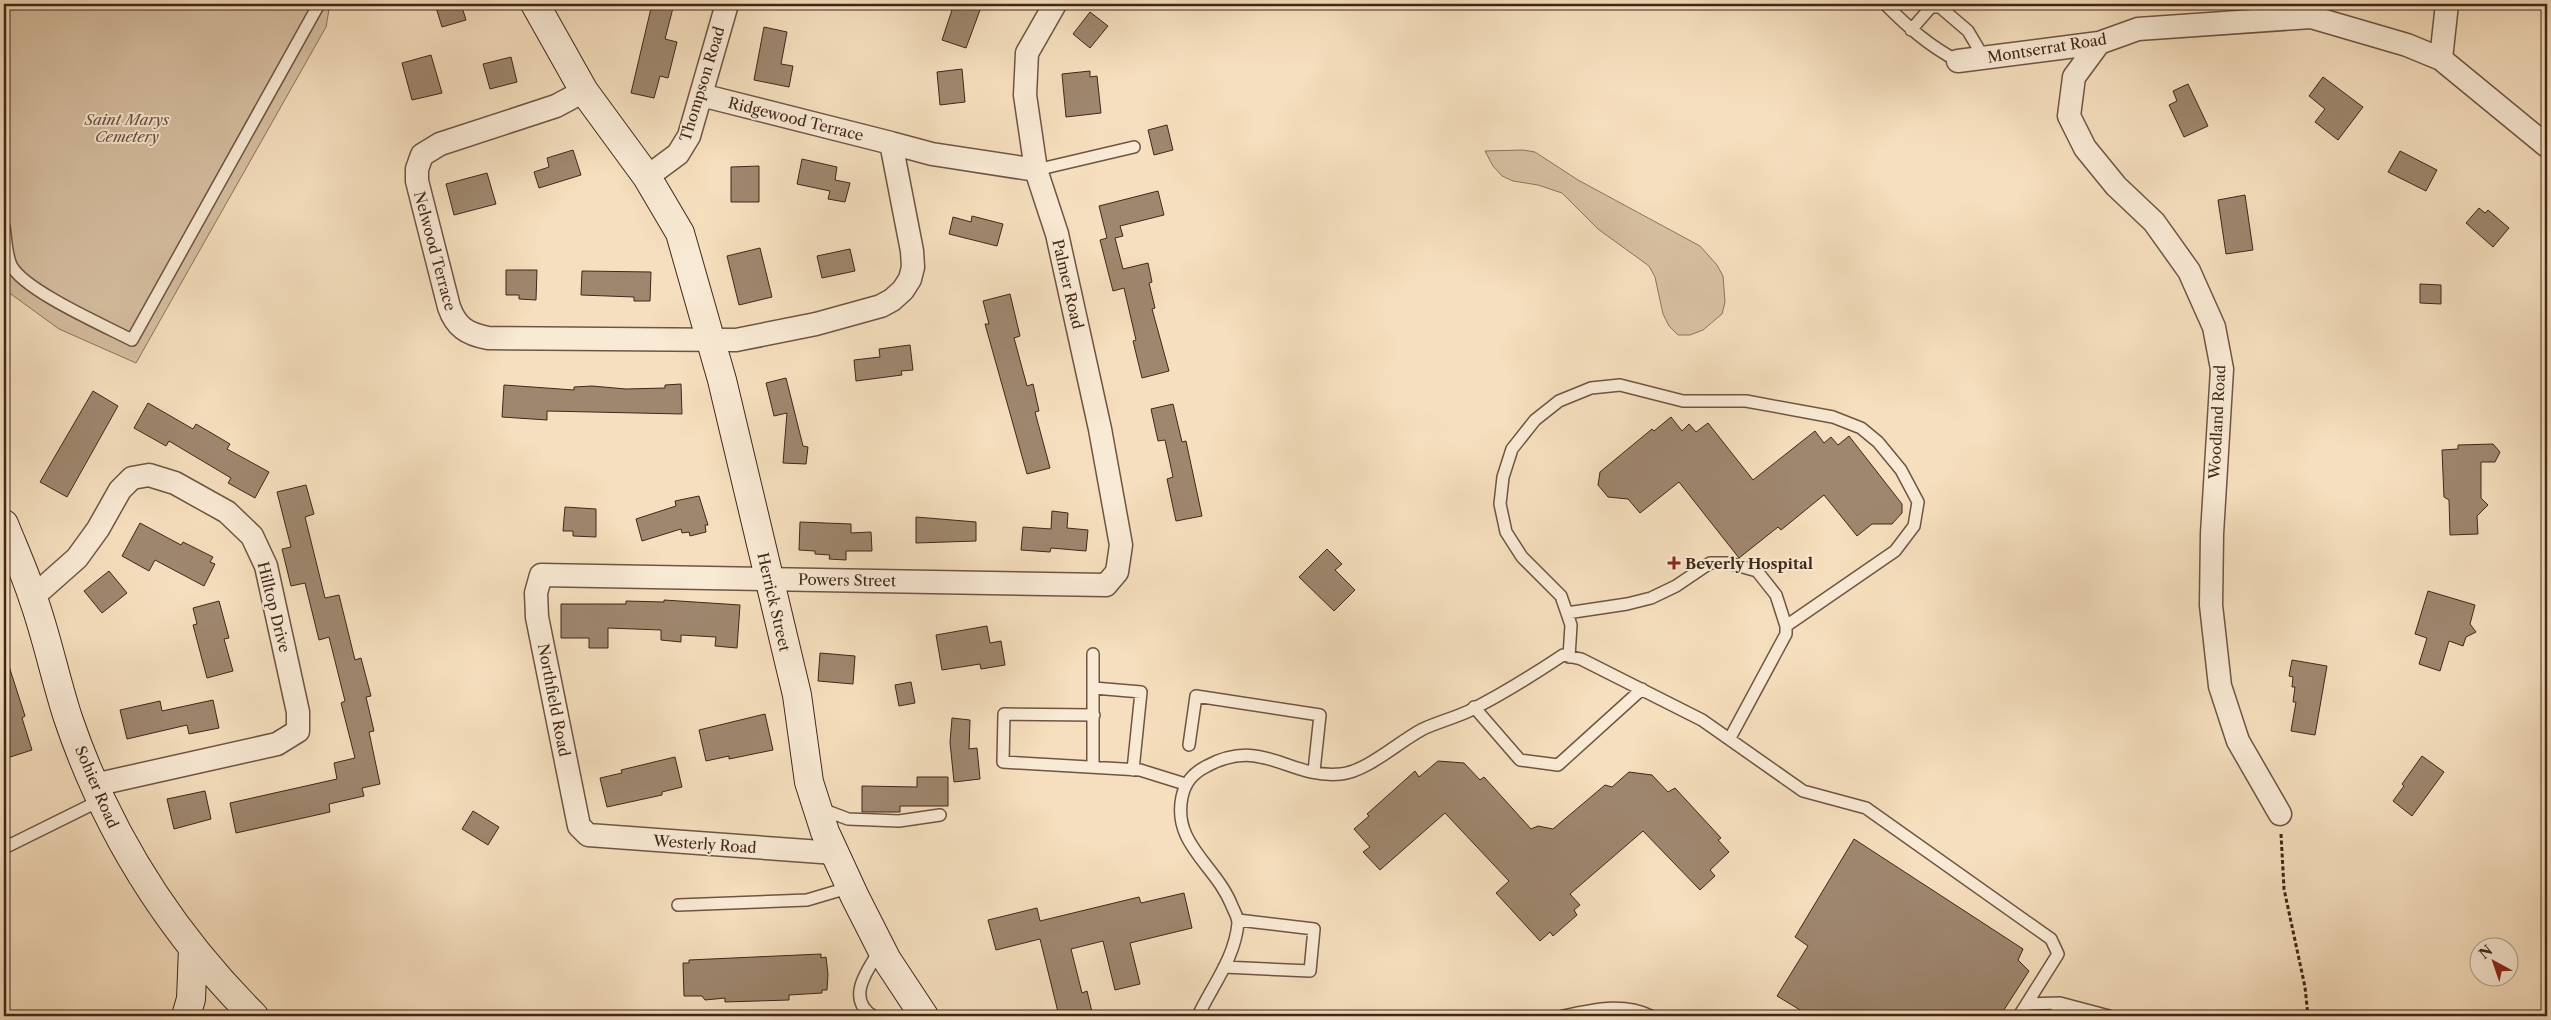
<svg xmlns="http://www.w3.org/2000/svg" width="2551" height="1020" font-family="'Libre Caslon Text',serif">
  <style>
    .green { fill: #d7c0a2; stroke: #8c745e }
    .building { fill: #9f876f; stroke: #402719 }
    .lines { fill: none; stroke-linecap: round; stroke-linejoin: round }
    .lane-casing { stroke: #6e5542; stroke-width: 14 }
    .street-casing { stroke: #6e5542; stroke-width: 25 }
    .secondary-casing { stroke: #402719; stroke-width: 30 }
    .path { stroke: #402719; stroke-width: 3; stroke-dasharray: 4 2.5; stroke-linecap: butt }
    .lane { stroke: #f9ead5; stroke-width: 11 }
    .street { stroke: #f9ead5; stroke-width: 22 }
    .secondary { stroke: #f9ead5; stroke-width: 28 }
    .poi-dot { fill: #8f2418; stroke: #f9ead5; stroke-width: 2 }
    .labels { text-anchor: middle; dominant-baseline: central; stroke-width: 4; stroke-linejoin: round; paint-order: stroke }
    .street-label { font-size: 15px; fill: #402719; stroke: #f9ead5 }
    .park-label { font-size: 15px; font-style: italic; fill: #664d3b; stroke: #f9ead5 }
    .poi-label { font-size: 15px; font-weight: bold; fill: #402719; stroke: #f9ead5; text-anchor: start }
  </style>
  <rect width="100%" height="100%" fill="#f6dfbe"/>
  <filter id="stains"><feTurbulence type="fractalNoise" baseFrequency=".004" numOctaves="4"/><feColorMatrix values="0 0 0 0 .2 0 0 0 0 .09 0 0 0 0 .02 0 0 0 .5 -.17"/></filter>
  <radialGradient id="worn" r=".72"><stop offset=".6" stop-color="#630" stop-opacity="0"/><stop offset="1" stop-color="#630" stop-opacity=".3"/></radialGradient>
  <path class="green" d="M4,4H330L326,27L136,363L59,329L4,289Z
    M1523,150L1535,152L1578,180L1700,246L1717,265L1723,276L1725,302L1722,314L1703,330L1690,335H1678L1669,326L1663,314L1655,277L1649,266L1598,229L1562,193L1538,185L1513,181L1502,176L1493,166L1485,151Z"/>
  <path class="building" d="M435,4H461L466,20L442,27Z
    M652,4H674L665,39L677,42L668,78L660,76L654,98L631,93Z
    M954,4H965L980,10L966,48L942,40Z
    M1090,12L1108,26L1090,48L1073,34Z
    M764,27L787,32L781,64L793,66L789,87L754,80Z
    M431,55L442,93L412,100L402,63Z
    M511,57L517,82L490,89L483,64Z
    M962,69L965,102L940,105L937,72Z
    M1090,71V77L1097,76L1101,113L1066,117L1062,74Z
    M2323,77L2363,107L2338,140L2315,122L2325,109L2309,96Z
    M2188,84L2208,126L2184,137L2169,105L2177,101L2173,91Z
    M1167,125L1173,150L1154,155L1148,130Z
    M573,150L581,175L539,188L534,172L549,167L547,158Z
    M2400,151L2437,170L2426,191L2388,172Z
    M802,159L837,167L835,180L850,183L845,202L828,199L830,191L797,184Z
    M759,166V202H731V167Z
    M487,173L496,204L454,215L446,184Z
    M1158,191L1164,215L1120,226L1123,236L1115,238L1123,269L1148,263L1152,282L1149,283L1155,308L1152,309L1169,371L1142,378L1133,341L1136,340L1124,288L1113,291L1100,240L1107,238L1099,206Z
    M2245,195L2253,250L2226,254L2218,200Z
    M2479,208L2485,213L2488,210L2509,228L2493,247L2466,223Z
    M972,216L1003,224L997,246L949,234L953,217L971,222Z
    M760,248L772,297L739,305L727,256Z
    M850,249L855,271L822,278L817,256Z
    M506,270H537L536,300L519,299V295H506Z
    M582,271L651,272L650,301H634V297L581,295Z
    M2420,284L2441,285V304L2420,303Z
    M1010,294L1020,336L1014,338L1027,386L1033,384L1039,411L1035,412L1050,468L1027,474L985,324H989L983,301Z
    M910,345L913,370L901,371L902,375L856,381L854,360L880,357L879,349Z
    M786,378L803,446L808,447L806,464L783,463L787,413L774,416L766,383Z
    M681,384L682,414L547,411V420L502,417L504,385L574,390V387L592,386L626,389L665,388V385Z
    M93,391L118,406L67,497L40,482Z
    M148,403L193,429L196,424L208,431L230,444L227,449L269,472L255,498L228,483L231,478L169,441L166,446L134,428Z
    M1173,404L1182,442L1186,441L1202,516L1176,521L1167,479L1173,477L1165,440L1158,441L1151,409Z
    M1671,417L1682,431L1689,424L1696,432L1708,423L1753,480L1815,431L1824,443L1831,437L1838,445L1849,436L1902,504V513L1892,524H1872L1857,536L1824,495L1781,530L1778,527L1739,558L1679,482L1640,513L1628,499L1608,497L1598,485L1600,472L1652,429L1654,431Z
    M2493,444L2500,452L2495,462H2481V498L2488,505L2477,516L2478,534L2450,535L2449,500L2444,497L2442,450L2458,449V445Z
    M306,485L314,514L305,517L325,598L339,595L355,660L361,658L371,696L366,697L374,731L369,732L380,784L362,788L364,796L329,804L330,812L236,833L230,803L337,779L334,763L355,758L341,703L345,701L329,637L319,640L305,583L291,586L282,549L291,547L277,492Z
    M699,496L708,525H705L706,532L690,536L689,532L682,533L681,529L642,541L636,519L676,506L675,501Z
    M565,507L596,509V537L573,536V531H563Z
    M1052,511L1068,513L1067,528L1088,530L1086,551L1051,548L1050,552L1021,550L1023,527L1051,529Z
    M916,517L976,522V541L916,543Z
    M800,522L851,524V533L871,532L872,551H846V560L829,559L830,555L815,554V551L799,550Z
    M140,523L181,545L183,542L213,557L210,562L215,564L204,586L155,560L149,571L122,556Z
    M1327,549L1342,564L1335,570L1355,590L1334,611L1299,577Z
    M109,571L127,593L102,613L84,591Z
    M2428,591L2475,605L2470,624L2476,632L2466,637L2463,646L2449,641L2440,671L2419,664L2427,638L2415,634Z
    M664,600L740,605L737,648L715,646L716,637L681,635V642L661,640V630L608,628V648H589V638H561V604H626V601L664,602Z
    M219,601L229,638L224,639L233,671L207,678L193,625L197,624L193,608Z
    M987,626L990,643L1001,641L1005,665L981,669L980,664L942,670L936,635Z
    M820,653L855,656L853,684L818,681Z
    M7,660L25,716L22,718L32,750L4,759V661Z
    M2292,660L2327,666L2315,735L2291,731L2296,702H2293L2295,687H2292L2293,677L2289,676Z
    M911,682L915,703L899,706L895,685Z
    M213,700L219,728L189,734L187,725L127,739L120,710L160,701L162,711Z
    M765,714L773,750L729,759V756L706,761L699,730Z
    M952,718L970,720L969,749L977,748L980,779L954,782L950,742Z
    M2422,756L2444,772L2412,816L2393,801L2404,786L2402,784Z
    M675,757L682,787L662,792V795L607,807L600,778L622,773L621,770Z
    M1438,761L1464,763L1480,780L1484,777L1531,829L1538,826L1553,829L1605,785L1612,787L1629,772L1652,775L1668,792L1675,788L1721,838L1718,840L1729,852L1710,870L1715,876L1700,890L1643,831L1570,894L1580,905L1574,910L1577,915L1553,936L1550,932L1540,941L1496,893L1509,881L1445,813L1380,870L1363,852L1370,847L1354,829L1369,816L1367,814L1415,771L1419,777Z
    M917,777H948V806H900V812H862V786L917,787Z
    M205,791L211,819L174,829L167,799Z
    M473,811L499,827L488,845L462,829Z
    M1854,839L2023,949L2018,960L2029,971L2000,1016H1810L1777,996L1808,946L1795,937Z
    M1184,893L1192,928L1130,943L1140,984L1115,990L1103,941L1071,949L1082,993L1087,991L1093,1016H1059L1040,939L996,950L988,920L1037,908L1040,921L1139,897L1141,903Z
    M821,954V958L826,957L828,974L827,990H822V993L789,995V1000L725,1002V998L705,1000L702,996H684L683,963H689V960Z"/>
  <g class="lines">
    <defs>
      <path id="lane" d="M1885,4C1908,27 1929,46 1958,61
        M1911,30L1931,7H1940L1968,31L1984,58
        M1036,170L1134,147
        M4,227C6,239 6,254 11,265C23,290 105,326 132,340L319,4
        M1567,613L1627,604L1651,598L1676,586L1710,563H1729L1757,571L1776,595L1786,626V634L1730,738
        M1569,657L1571,625L1561,596L1522,557L1506,532L1500,504L1503,477L1512,449L1535,420L1559,401L1591,388L1620,385L1683,401H1746L1833,417L1861,428L1878,442L1901,470L1918,502L1914,526L1895,551L1786,626
        M1094,688L1141,692L1133,770
        M1474,707L1520,760L1558,765L1642,689
        M1094,715L1004,714L1003,762L1140,770L1185,784
        M1189,745L1196,696L1320,715L1314,771
        M1093,767V654
        M819,808L848,819L899,821L940,815
        M4,848L101,800
        M678,905L807,900L851,887
        M1224,967L1310,971L1314,929L1238,920
        M2027,1004L2060,1003L2109,1016
        M873,1016C845,999 868,969 880,950
        M1198,1016C1212,986 1235,958 1238,923C1238,917 1234,911 1232,906C1216,865 1172,844 1182,797C1185,782 1193,773 1207,766C1263,736 1288,779 1341,774C1368,771 1398,742 1423,729C1438,722 1454,718 1469,711C1501,695 1533,675 1563,655L1581,659L1702,720L1803,791L1866,808L2051,939L2058,954L2019,1016
        M1563,1016C1593,1010 1622,1002 1651,1016
        M2055,1016L2060,1003"/>
      <path id="street" d="M2099,43L2074,77L2069,116L2085,148L2116,186L2154,222L2189,271L2214,327L2222,369L2212,534L2211,605L2220,686L2238,741L2280,814
        M2441,59L2447,4
        M1958,61L2099,43L2138,29L2311,17L2407,45L2441,59L2547,146
        M584,91L556,106L440,144L422,155L417,169V181L449,307C456,327 467,334 488,338L736,340L816,324L881,306L892,300L903,290L910,279L913,267L912,251L891,143L701,95
        M891,143L932,154L1036,170
        M647,177L678,154L689,136L727,4
        M33,597L77,558L98,529L120,490L132,478L149,475L175,483L227,512L252,536L266,566L298,712V731L277,744L94,785
        M835,853L588,835L579,826L537,617L536,593L541,575L1106,585L1117,572L1121,545L1100,429L1057,234L1036,170L1025,95L1027,53L1055,4"/>
      <path id="secondary" d="M535,4L584,91L647,177L680,233L722,380L797,695L809,782L825,832L855,897L887,960L924,1016
        M4,524C14,549 25,573 33,598C47,637 55,678 68,718C107,833 168,930 254,1016
        M186,1016L191,999L193,948"/>
    </defs>
    <use href="#lane" class="lane-casing"/>
    <use href="#street" class="street-casing"/>
    <use href="#secondary" class="secondary-casing"/>
    <path class="path" d="M2281,834L2284,889L2305,987L2308,1016"/>
    <use href="#lane" class="lane"/>
    <use href="#street" class="street"/>
    <use href="#secondary" class="secondary"/>
  </g>
  <path class="poi-dot" d="M1671.5 555.5h5v5h5v5h-5v5h-5v-5h-5v-5h5z"/>
  <g class="labels">
    <g class="street-label">
      <text transform="translate(2047 48) rotate(-9)">Montserrat Road</text>
      <text transform="translate(702 84) rotate(-73)">Thompson Road</text>
      <text transform="translate(796 119) rotate(14)">Ridgewood Terrace</text>
      <text transform="translate(435 251) rotate(75)">Nelwood Terrace</text>
      <text transform="translate(1068 284) rotate(77)">Palmer Road</text>
      <text transform="translate(2217 422) rotate(-87)">Woodland Road</text>
      <text transform="translate(847 580) rotate(1)">Powers Street</text>
      <text transform="translate(774 602) rotate(77)">Herrick Street</text>
      <text transform="translate(274 607) rotate(76)">Hilltop Drive</text>
      <text transform="translate(554 700) rotate(79)">Northfield Road</text>
      <text transform="translate(97 787) rotate(67)">Sohier Road</text>
      <text transform="translate(705 844) rotate(4)">Westerly Road</text>
    </g>
    <g class="park-label">
      <text x="127" y="119">Saint Marys<tspan x="127" dy="17">Cemetery</tspan></text>
    </g>
    <g class="poi-label">
      <text x="1685" y="563">Beverly Hospital</text>
    </g>
  </g>
  <rect width="2551" height="1020" fill="none" stroke="#f6dfbe" stroke-width="20"/>
  <rect x="5" y="5" width="2541" height="1010" fill="none" stroke="#402719" stroke-width="2.5"/>
  <rect x="10" y="10" width="2531" height="1000" fill="none" stroke="#402719"/>
  <g transform="translate(2494 962) rotate(320)"><circle r="24" fill="#f9ead5" stroke="#af9c8a"/>
  <path d="M0-4L9 19L0 12L-9 19Z" fill="#8f2418"/>
  <text y="-8" font-size="14" font-weight="bold" text-anchor="middle" fill="#402719">N</text>
  </g>
  <rect width="100%" height="100%" filter="url(#stains)"/>
  <rect width="100%" height="100%" fill="url(#worn)"/>
</svg>
